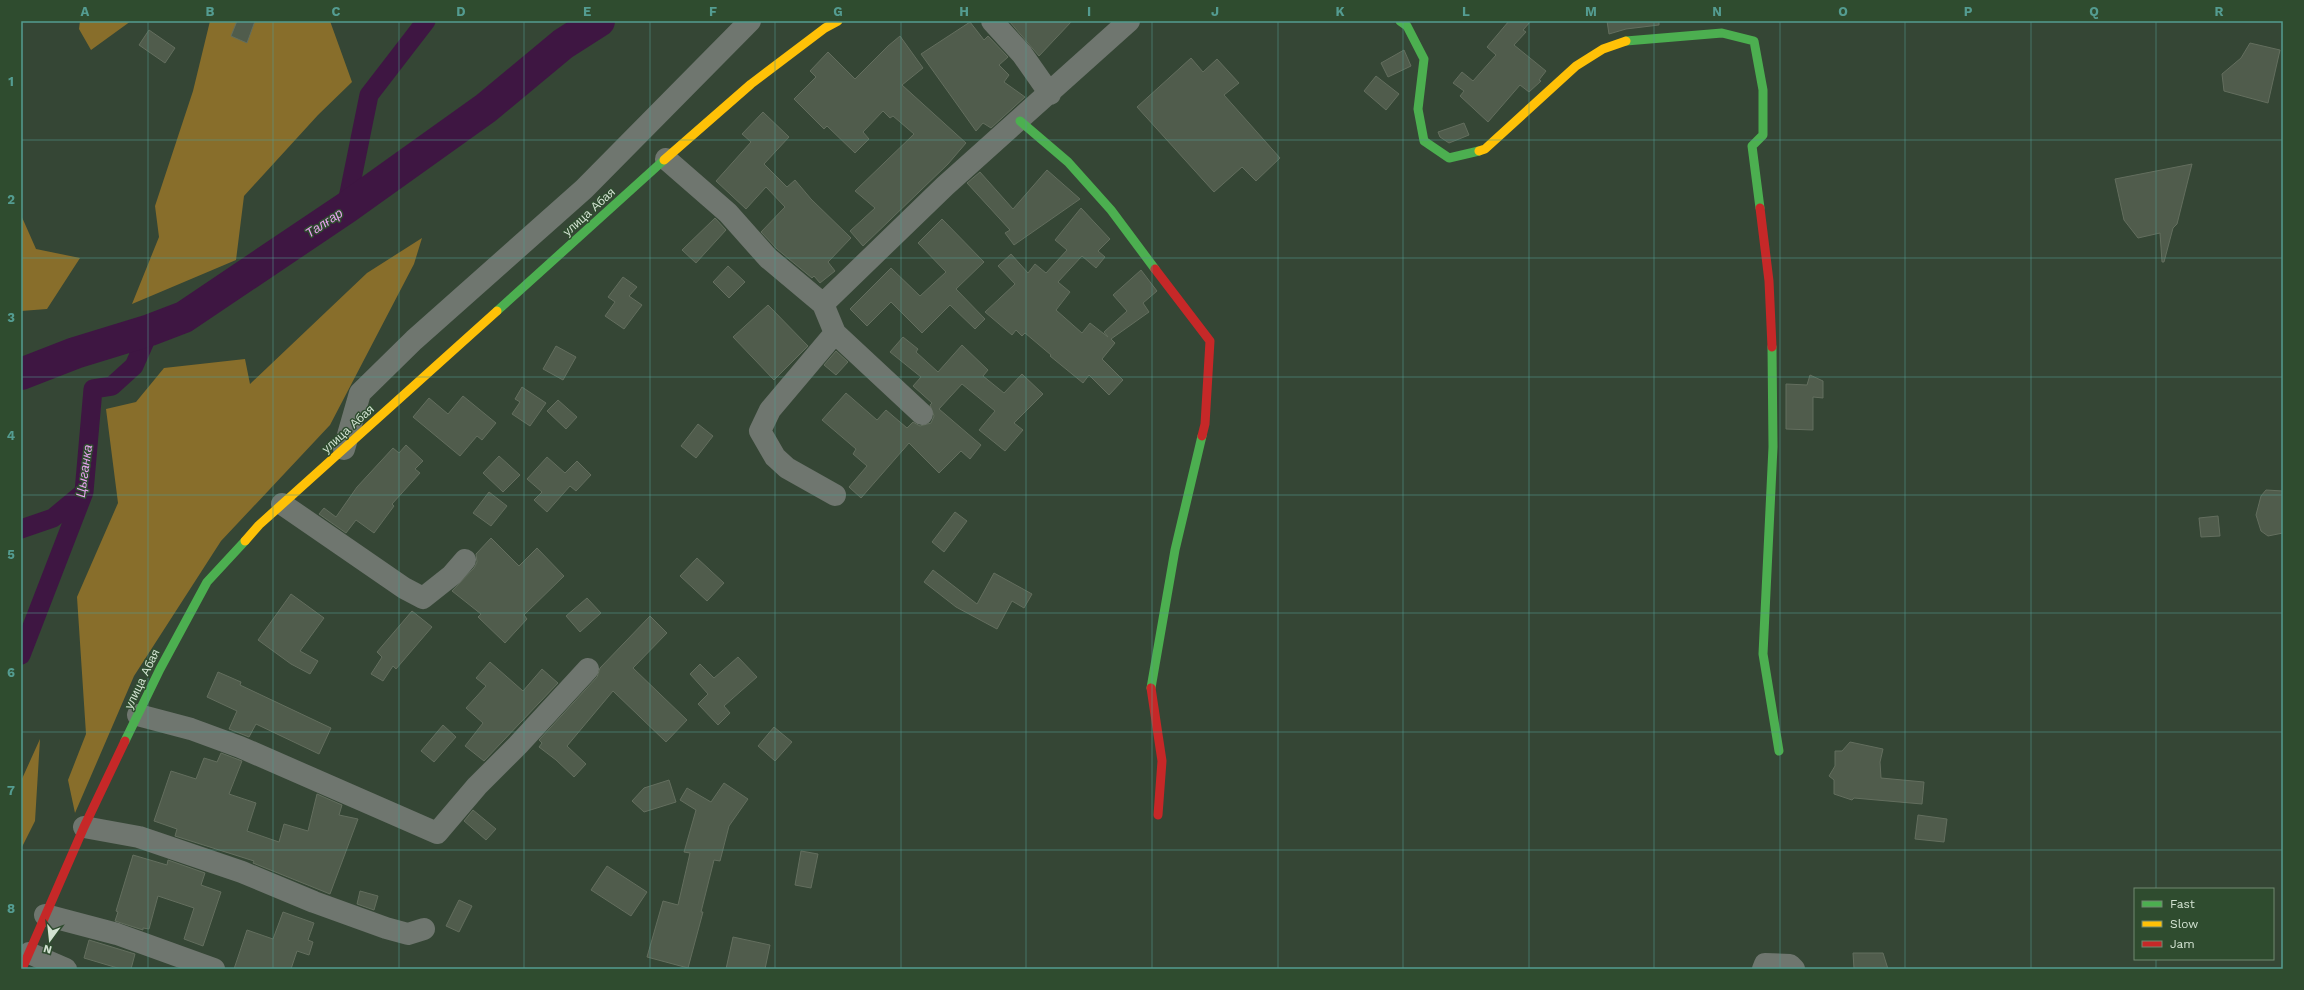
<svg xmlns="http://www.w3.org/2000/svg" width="2304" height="990" font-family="'Work Sans',sans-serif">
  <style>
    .forest { fill: #886e2b }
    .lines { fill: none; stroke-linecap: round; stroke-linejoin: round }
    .canal { stroke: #3e1642; stroke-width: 19 }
    .river { stroke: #3e1642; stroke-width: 32 }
    .building { fill: #505c4c; stroke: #636e5e }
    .street { stroke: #6f766f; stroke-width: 22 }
    .fast { stroke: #4caf50; stroke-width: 9 }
    .slow { stroke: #ffc107; stroke-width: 9 }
    .jam { stroke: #c62828; stroke-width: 9 }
    .grid { fill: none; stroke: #549c91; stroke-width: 1; stroke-opacity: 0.55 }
    .labels { text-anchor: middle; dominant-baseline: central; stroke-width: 3; stroke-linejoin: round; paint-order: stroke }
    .street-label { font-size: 12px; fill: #d3e3d2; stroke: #2f4c2f }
    .water-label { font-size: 13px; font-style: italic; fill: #e8a2ef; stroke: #2f4c2f }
    .neatline { fill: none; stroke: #549c91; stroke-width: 1.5 }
    .grid-label { font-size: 13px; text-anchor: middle; font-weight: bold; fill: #549c91 }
  </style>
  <rect width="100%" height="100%" fill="#354635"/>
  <path class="forest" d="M80,21H131L91,50L79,29Z
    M210,21H330L352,82L318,115L244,196L236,260L132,304L159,237L155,206L193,91Z
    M21,215L36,249L80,258L47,309L21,311Z
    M422,238L414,264L330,425L221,541L134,676L75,813L68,780L86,734L77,597L118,503L106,409L136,402L164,368L245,359L250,384L367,273Z
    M40,739L35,821L21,849V781Z"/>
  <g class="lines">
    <path class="canal" d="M346,208L369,95L426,21
      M21,529L53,518L83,493
      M21,655L84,492L93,389L112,386L134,366L150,330"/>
    <path class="river" d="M21,374L75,353L150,330L184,317L346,208L486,108L563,44L599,21"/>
  </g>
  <path class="building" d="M237,21H255L247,43L231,36Z
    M1009,21H1072L1039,56Z
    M1509,21H1531L1523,30L1526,32L1514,45L1546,71L1539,80L1541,81L1529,92L1520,85L1488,122L1460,96L1464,91L1453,83L1462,72L1473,81L1496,55L1487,47Z
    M1607,21H1659V25L1626,29L1609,34Z
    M970,22L984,40L988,36L1008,57L999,65L1009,75L1004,82L1025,97L991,128L983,123L976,131L921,54Z
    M149,30L175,48L165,63L139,45Z
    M900,36L923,68L902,85L966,143L948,164L863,246L850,231L875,208L855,191L914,134L893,116L890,118L883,111L863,132L869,139L855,153L827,126L824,129L794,99L816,77L810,71L828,52L855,79L888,46Z
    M2250,43L2280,50L2268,103L2224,91L2222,74L2241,58Z
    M1404,50L1411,66L1388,77L1381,63Z
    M1191,58L1203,72L1217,59L1239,83L1224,95L1280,158L1256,181L1242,167L1214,192L1137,107Z
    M1376,76L1399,94L1386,110L1364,91Z
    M763,112L789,137L764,164L787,187L795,180L811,199L851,238L828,262L835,271L820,283L814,276L812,278L777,249L761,232L785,207L766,187L746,209L716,181L751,142L742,134Z
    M1464,123L1469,135L1449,143L1440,137L1438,132Z
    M2192,164L2177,224L2173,228L2164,262H2162L2160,233L2138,238L2124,220L2115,179Z
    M1047,170L1080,199L1014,245L1005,233L1010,230L967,183L980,172L1013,209Z
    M1081,208L1110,239L1098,251L1105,257L1096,268L1082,256L1058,282L1070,292L1056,310L1082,333L1090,323L1108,337L1104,332L1127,311L1113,295L1141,270L1157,291L1143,303L1149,312L1111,339L1115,343L1102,359L1123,380L1109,395L1089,375L1083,383L1050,356L1051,355L1025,333L1022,336L1016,330L1012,335L985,312L1015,284L998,266L1011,254L1028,273L1035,264L1046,273L1067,250L1055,240Z
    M715,218L726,230L696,263L682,250Z
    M942,219L984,262L956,289L985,319L975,329L950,305L922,333L891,302L867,326L850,309L891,268L920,296L946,272L918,243Z
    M728,266L745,282L729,298L713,282Z
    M623,277L637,287L629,296L642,305L624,329L605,316L615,302L608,297Z
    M768,305L808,346L774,380L733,337Z
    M903,337L918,349L916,352L938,372L962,345L988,370L983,376L1004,393L1022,374L1043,394L1014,423L1023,430L1005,451L979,430L995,411L962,384L939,409L981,445L970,459L961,451L939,473L909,443L861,498L849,487L867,466L853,454L856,449L822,420L846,393L877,420L886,410L907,428L913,422L920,426L931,423L934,416L930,405L932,403L913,386L921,377L890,352Z
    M556,346L576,357L563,380L543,369Z
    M836,351L848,362L836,375L824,365Z
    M1810,375L1823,381V398L1813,397V430L1786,429V384L1807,385Z
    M522,387L546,403L530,426L512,414L520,402L515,399Z
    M463,396L496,423L482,440L477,436L460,456L413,417L429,398L448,414Z
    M558,400L577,417L566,429L547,411Z
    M698,424L713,436L696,458L681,446Z
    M406,445L423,461L415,469L420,473L392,504L394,506L374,533L356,520L346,533L319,514L324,508L336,517L357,487L393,448L399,453Z
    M499,456L520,475L503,492L483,473Z
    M547,457L565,473L577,461L591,475L576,491L570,486L547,512L534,500L542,492L527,479Z
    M2266,490L2283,491V533L2268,536L2261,531L2256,515L2261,496Z
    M489,492L507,506L491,526L473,513Z
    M955,512L967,521L944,552L932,542Z
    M2218,516L2220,536L2201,537L2199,518Z
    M491,538L519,566L537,548L564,576L524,615L527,619L505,643L478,617L481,614L452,591L474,568L477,562L476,554Z
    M697,558L724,583L707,601L680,576Z
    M933,570L977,604L994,573L1032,594L1024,608L1012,601L997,629L956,607L924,582Z
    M291,594L324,618L300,651L318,661L310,674L291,664L258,640Z
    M587,598L601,613L580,632L566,616Z
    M412,611L432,627L396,669L393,666L383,681L371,674L382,657L377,652Z
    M650,616L667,633L633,668L687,720L666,742L613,691L567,746L586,764L574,777L556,760L539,747L542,743L539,740L597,677L600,668Z
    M738,657L757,677L724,706L730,713L718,725L698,704L708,694L690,674L700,664L714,678Z
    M490,662L523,691L542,669L558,683L484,761L465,746L483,723L466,708L486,686L476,678Z
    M218,672L241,682L240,685L331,728L319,754L256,724L249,737L229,729L237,711L207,697Z
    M443,725L456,737L434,762L421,751Z
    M774,727L792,742L775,761L758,746Z
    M1850,742L1883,749L1880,762L1881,778L1924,782L1922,804L1854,798L1852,800L1834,794V780L1829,776L1835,766V751H1842Z
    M221,753L242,761L229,794L256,803L247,831L279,842L284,824L308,831L317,794L342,805L339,815L358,819L330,894L253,863L254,861L175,836L177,829L154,821L171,771L196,779L204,758L217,762Z
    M669,780L676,802L644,812L632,801L644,788Z
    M724,783L748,799L729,826L720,861L714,860L701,912H703L688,968L647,957L663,901L678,905L690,853L684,852L696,810L680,800L687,788L711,802Z
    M473,810L496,829L486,840L464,821Z
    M1918,815L1947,819L1944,842L1915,839Z
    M801,851L818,854L811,888L795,885Z
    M133,855L167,865L168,860L205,873L201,885L221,892L203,946L184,939L194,908L158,896L149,929L143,928V930L115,921L118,912L116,911Z
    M607,866L647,892L631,916L591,890Z
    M360,891L378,896L374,910L357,904Z
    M459,900L472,906L459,932L446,926Z
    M283,912L314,923L308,940L313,942L309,955L297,951L291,969H234L247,930L273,939Z
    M733,937L770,945L765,969H726Z
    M89,940L135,954L131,969H121L84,958Z
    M1853,953H1883L1888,969H1854Z"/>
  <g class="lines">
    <path class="street" d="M992,21L1022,54L1050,94
      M666,159L728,213L768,258L823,304
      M835,333L770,410L760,431L775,457L787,468L835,495
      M922,414L835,333L823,304L945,186L1129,21
      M344,449L360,393L414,340L584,189L750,21
      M282,504L404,588L423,598L452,575L465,560
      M138,715L191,729L240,747L437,833L477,786L518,745L588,669
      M84,827L139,837L242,872L314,902L386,928L408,934L424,929
      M45,915L117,934L214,969
      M29,953L66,969
      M1763,969L1765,964L1790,965L1794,969"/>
    <path class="fast" d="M1400,21L1407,26L1424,59L1418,109L1424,141L1449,158L1479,151
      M1626,41L1722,33L1754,41L1763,90V135L1752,146L1760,208
      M1020,121L1068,162L1111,210L1155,269
      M497,311L664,160
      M1772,347L1773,447L1763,654L1779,751
      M1151,688L1175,550L1202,436
      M125,741L160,669L207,582L245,541"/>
    <path class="slow" d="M1479,151L1485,149L1576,66L1603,49L1626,41
      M664,160L751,84L825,28L838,21
      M245,541L259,525L497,311"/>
    <path class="jam" d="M1760,208L1769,281L1772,347
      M1155,269L1210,341L1205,424L1202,436
      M1151,688L1162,761L1158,815
      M22,969L84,827L125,741"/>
  </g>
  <path class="grid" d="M148,21V969M273,21V969M399,21V969M524,21V969M650,21V969M775,21V969M901,21V969M1026,21V969M1152,21V969M1278,21V969M1403,21V969M1529,21V969M1654,21V969M1780,21V969M1905,21V969M2031,21V969M2156,21V889M21,140H2283M21,258H2283M21,377H2283M21,495H2283M21,613H2283M21,732H2283M21,850H2283M2156,959V969"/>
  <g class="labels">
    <g class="street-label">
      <text transform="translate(589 212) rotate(-42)">улица Абая</text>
      <text transform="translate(348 429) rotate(-42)">улица Абая</text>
      <text transform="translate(142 679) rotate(-64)">улица Абая</text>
    </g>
    <g class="water-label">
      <text transform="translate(324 223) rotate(-34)">Талғар</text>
      <text transform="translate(84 471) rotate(-82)">Цыганка</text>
    </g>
  </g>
  <rect width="2304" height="990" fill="none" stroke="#2f4c2f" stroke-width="44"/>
  <rect x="2134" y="888" width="140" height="72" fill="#2f4c2f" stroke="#718870"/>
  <rect x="2142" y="901" width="20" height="6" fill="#4caf50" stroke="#718870"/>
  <text x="2170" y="908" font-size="12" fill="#d3e3d2">Fast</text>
  <rect x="2142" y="921" width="20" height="6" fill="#ffc107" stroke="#718870"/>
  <text x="2170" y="928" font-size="12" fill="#d3e3d2">Slow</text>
  <rect x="2142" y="941" width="20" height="6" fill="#c62828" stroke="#718870"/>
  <text x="2170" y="948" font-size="12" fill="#d3e3d2">Jam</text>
  <g transform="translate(50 940) rotate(195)" stroke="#2f4c2f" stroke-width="3" paint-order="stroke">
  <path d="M0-3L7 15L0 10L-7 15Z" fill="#d3e3d2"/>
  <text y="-6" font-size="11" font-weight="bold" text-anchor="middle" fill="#d3e3d2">N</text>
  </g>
  <rect x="22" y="22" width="2260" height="946" class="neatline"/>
  <g class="grid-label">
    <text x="85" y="16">A</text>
    <text x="210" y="16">B</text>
    <text x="336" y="16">C</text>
    <text x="461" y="16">D</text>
    <text x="587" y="16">E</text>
    <text x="713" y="16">F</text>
    <text x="838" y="16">G</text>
    <text x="964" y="16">H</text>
    <text x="1089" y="16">I</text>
    <text x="1215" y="16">J</text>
    <text x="1340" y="16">K</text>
    <text x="1466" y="16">L</text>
    <text x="1591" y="16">M</text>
    <text x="1717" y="16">N</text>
    <text x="1843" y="16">O</text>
    <text x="1968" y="16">P</text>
    <text x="2094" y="16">Q</text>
    <text x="2219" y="16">R</text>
    <text x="11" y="86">1</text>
    <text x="11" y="204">2</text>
    <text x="11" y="322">3</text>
    <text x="11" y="440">4</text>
    <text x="11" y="559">5</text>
    <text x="11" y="677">6</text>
    <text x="11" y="795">7</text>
    <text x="11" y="913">8</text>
  </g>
</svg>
